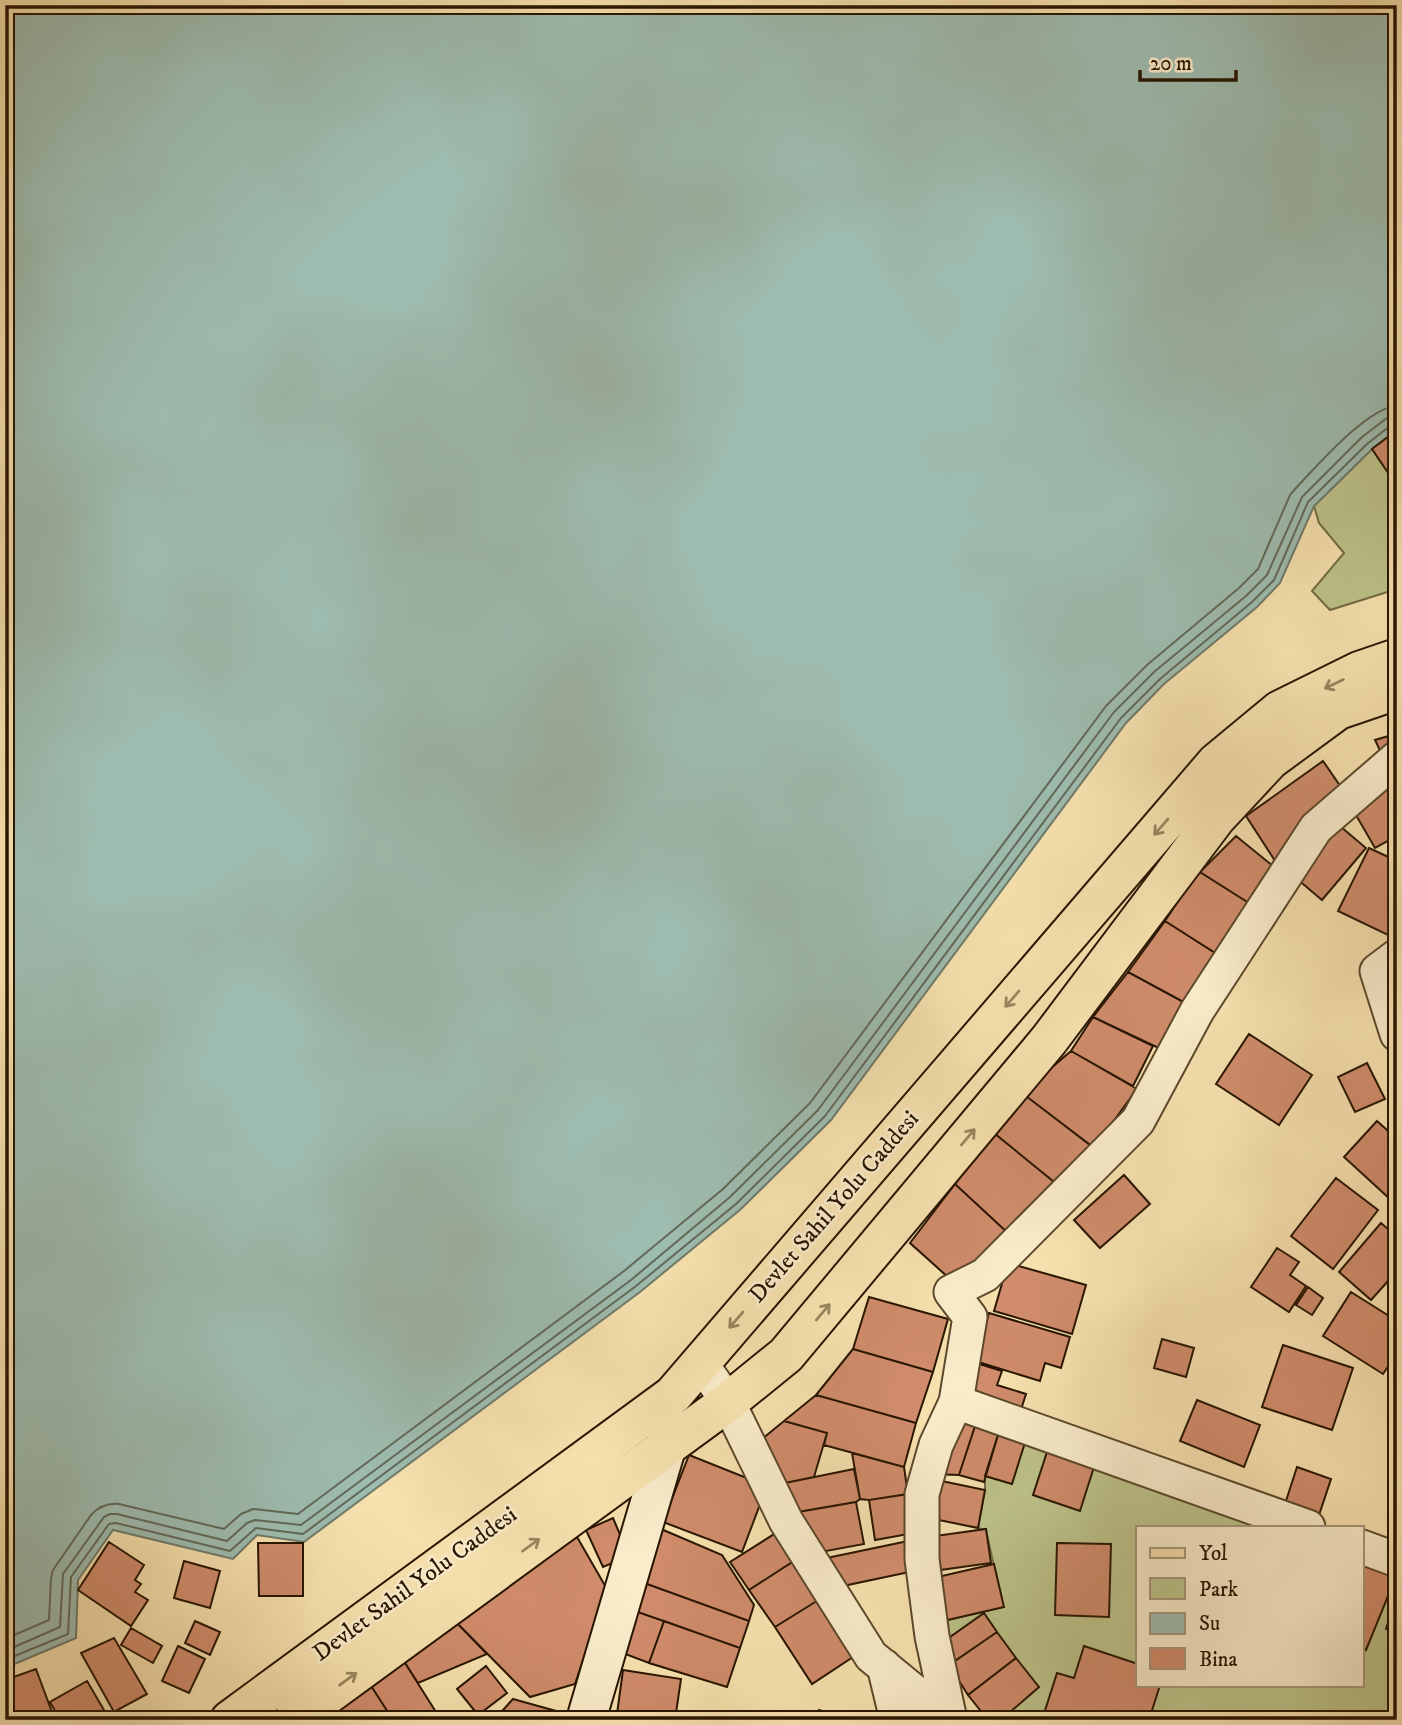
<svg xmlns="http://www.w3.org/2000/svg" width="1402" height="1725" font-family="'IM FELL DW Pica',serif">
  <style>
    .green { fill: #bdc38a; stroke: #726c45; stroke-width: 2 }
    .water { fill: #9ebdb1; stroke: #6e7a6a; stroke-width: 2 }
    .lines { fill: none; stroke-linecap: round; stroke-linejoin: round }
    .shore { stroke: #626958; stroke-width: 2 }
    .building { fill: #d08c6c; stroke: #271500; stroke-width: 2 }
    .street-casing { stroke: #5b482c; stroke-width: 37 }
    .secondary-casing { stroke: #271500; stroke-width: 42 }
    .primary-casing { stroke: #271500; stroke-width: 42 }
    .street { stroke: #faeccb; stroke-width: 33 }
    .secondary { stroke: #faeccb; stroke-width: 38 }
    .primary { stroke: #f7e2af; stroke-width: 38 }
    .oneway { stroke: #998660 }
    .labels { text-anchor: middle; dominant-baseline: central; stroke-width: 5; stroke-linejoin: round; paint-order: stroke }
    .street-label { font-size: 24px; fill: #271500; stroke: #faeccb }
  </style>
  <rect width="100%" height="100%" fill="#f7e2af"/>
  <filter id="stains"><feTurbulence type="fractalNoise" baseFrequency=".00286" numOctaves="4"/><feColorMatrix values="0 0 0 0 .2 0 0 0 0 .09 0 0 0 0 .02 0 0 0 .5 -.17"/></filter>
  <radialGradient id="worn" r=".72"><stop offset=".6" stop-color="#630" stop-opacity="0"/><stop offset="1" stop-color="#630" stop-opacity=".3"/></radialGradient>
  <path class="green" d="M1372,449L1397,486V589L1330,610L1312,591L1344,553L1319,523L1314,506Z
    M999,1432L1281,1527H1138V1685H1362V1555L1397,1566V1720H988L939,1622L1003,1607L986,1530L978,1528L985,1490V1476Z"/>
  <path class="water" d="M5,5H1397V430L1372,449L1314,506L1280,583L1257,607L1164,684L1126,723L831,1120L741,1209L640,1292L304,1542L257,1535L233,1559L113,1530L78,1580L76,1638L5,1668Z"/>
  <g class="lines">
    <path class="shore" d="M5,1639L49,1620L51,1578L53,1570L91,1515C99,1506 108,1503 119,1504L224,1529L241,1514L253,1509L298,1514L624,1271L723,1189L810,1103L1106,706L1147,665L1239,588L1258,569L1290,495L1296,488C1317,466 1368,407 1397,406
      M5,1651L60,1627L63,1574L104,1517L110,1514H117L227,1541L247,1523L255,1520L301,1525L631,1280L730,1197L818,1110L1114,712L1154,672L1246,596L1267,575L1302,497L1362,437L1387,418L1397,416
      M5,1660L68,1634L71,1577L109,1524L116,1523L230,1551L256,1528L303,1534L636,1286L736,1204L825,1116L1121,718L1160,679L1252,602L1274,580L1308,502L1367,444L1390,426L1397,425"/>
  </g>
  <path class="building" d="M1397,430V486L1372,449Z
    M1392,735L1397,745L1383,757L1375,740Z
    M1323,761L1345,793L1279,867L1246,816Z
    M1397,777V836L1375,848L1349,803Z
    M1334,821L1366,848L1322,900L1290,873Z
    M1236,836L1279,871L1252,905L1200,872Z
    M1369,848L1397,861V916L1388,935L1338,911Z
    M1200,872L1252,905L1220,956L1165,921L1195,875Z
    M1165,921L1220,956L1189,1005L1128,972Z
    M1128,972L1189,1005L1167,1052L1093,1017Z
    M1093,1017L1153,1046L1133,1086L1071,1051Z
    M1249,1034L1312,1075L1279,1125L1216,1084Z
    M1071,1051L1137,1089L1094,1148L1022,1093Z
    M1367,1063L1385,1099L1355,1112L1338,1077Z
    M1022,1093L1094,1148L1059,1186L994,1133Z
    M1377,1121L1397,1139V1193L1391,1200L1344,1157Z
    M994,1133L1059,1186L1009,1234L955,1184Z
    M1124,1175L1150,1204L1100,1248L1074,1220Z
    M1336,1178L1378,1210L1333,1269L1291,1236Z
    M955,1184L1009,1234L959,1287L910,1243Z
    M1381,1223L1397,1237V1271L1371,1300L1339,1272Z
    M1277,1248L1299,1262L1290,1275L1306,1286L1289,1312L1251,1287Z
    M1008,1263L1086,1285L1072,1334L994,1311Z
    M1308,1287L1323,1298L1312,1315L1296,1305Z
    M1351,1292L1397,1321V1353L1383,1374L1323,1336Z
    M869,1297L948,1319L933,1372L853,1349Z
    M989,1313L1070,1337L1061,1368L1045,1363L1040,1381L975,1361Z
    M1162,1339L1194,1348L1186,1377L1154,1368Z
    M1283,1345L1353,1368L1332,1430L1262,1407Z
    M853,1349L933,1372L916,1423L816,1395Z
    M973,1362L1002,1371L997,1385L1026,1394L1018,1419L961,1402Z
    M816,1395L916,1423L904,1467L824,1445L827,1433L784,1421Z
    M1197,1400L1260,1425L1244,1467L1180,1441Z
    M955,1409L978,1417L959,1475L932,1474Z
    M978,1417L1001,1425L984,1482L959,1475Z
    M784,1421L827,1433L814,1477L780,1484L762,1439Z
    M1001,1425L1028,1433L1012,1484L985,1476Z
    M1047,1452L1094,1467L1080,1511L1033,1495Z
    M852,1453L904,1467L908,1494L869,1500L860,1499Z
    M689,1455L767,1486L742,1552L663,1522Z
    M1297,1467L1331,1479L1318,1518L1284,1507Z
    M854,1469L860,1499L856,1502L786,1514L780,1484Z
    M932,1479L985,1490L978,1528L924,1517Z
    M908,1494L914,1533L875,1540L869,1500Z
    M856,1502L864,1544L810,1554L786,1514Z
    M613,1518L629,1556L603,1567L586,1530Z
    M654,1526L722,1555L754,1605L749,1621L636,1580Z
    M986,1529L991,1563L933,1571L928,1537Z
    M779,1531L797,1559L749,1590L730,1562Z
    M577,1537L607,1589L575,1684L530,1697L452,1618Z
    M913,1540L919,1570L838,1587L822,1559Z
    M109,1542L144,1565L135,1580L141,1584L135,1592L148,1600L131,1626L78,1590Z
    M258,1543H303V1596H259Z
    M1057,1543L1111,1544L1109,1617L1055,1615Z
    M1362,1557L1397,1574L1366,1650L1362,1648Z
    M797,1559L820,1599L775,1627L749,1590Z
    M184,1561L220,1571L210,1608L174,1598Z
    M994,1564L1004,1607L939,1622L929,1579Z
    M636,1580L749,1621L740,1648L626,1608Z
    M1397,1595V1633L1386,1629Z
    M820,1599L856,1655L812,1684L775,1627Z
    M626,1608L664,1621L649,1663L612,1649Z
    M984,1613L997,1632L949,1665L936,1647Z
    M452,1618L487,1654L418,1683L400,1655Z
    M195,1621L220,1632L210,1655L185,1643Z
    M664,1621L740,1648L727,1687L649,1663Z
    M131,1628L162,1646L153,1663L121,1645Z
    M997,1632L1016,1658L968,1695L949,1665Z
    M114,1638L147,1694L114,1712L81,1653Z
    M178,1646L205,1659L189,1693L162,1681Z
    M1084,1646L1138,1664V1685H1160L1149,1720H1042L1057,1673L1074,1678Z
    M400,1655L441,1720H393L366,1678Z
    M1016,1658L1039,1687L1001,1720H988L968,1695Z
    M486,1666L507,1693L478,1715L457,1689Z
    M36,1669L53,1715L41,1720H5V1680Z
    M623,1670L681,1679L675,1720H654L617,1714Z
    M366,1678L393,1720H347L333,1699Z
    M87,1681L108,1717L103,1720H60L50,1702Z
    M513,1699L567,1714V1720H494Z
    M819,1710L852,1720H816Z"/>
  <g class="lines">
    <defs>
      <path id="street" d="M1397,956L1377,971L1397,1034
        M700,1362L728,1402L786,1521L871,1656L949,1720
        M1308,1527L956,1402L970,1317L951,1292L985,1275L1138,1121L1197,1011L1316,828L1397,758
        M1362,1547L1397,1560
        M884,1666L897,1720
        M950,1720L932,1636L922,1559V1494L936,1445L956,1402"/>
      <path id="secondary" d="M586,1720L667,1445L669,1426"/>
      <path id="primary" d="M230,1720L673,1395L1216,763L1280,710L1359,671L1397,658
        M293,1720L728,1402L786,1355L1049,1040L1216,818L1270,760L1338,710L1397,690"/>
    </defs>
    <use href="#street" class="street-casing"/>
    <use href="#secondary" class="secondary-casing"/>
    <use href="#primary" class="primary-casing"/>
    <use href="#street" class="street"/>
    <use href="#secondary" class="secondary"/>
    <use href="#primary" class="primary"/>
  </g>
  <defs><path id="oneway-shaft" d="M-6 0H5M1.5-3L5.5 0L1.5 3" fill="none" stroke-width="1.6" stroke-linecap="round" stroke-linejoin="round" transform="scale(1.75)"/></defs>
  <g class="oneway">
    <use href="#oneway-shaft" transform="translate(1334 684) rotate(154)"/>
    <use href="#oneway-shaft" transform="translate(1161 827) rotate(131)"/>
    <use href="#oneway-shaft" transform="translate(1012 999) rotate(131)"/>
    <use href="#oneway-shaft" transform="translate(968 1137) rotate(-50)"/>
    <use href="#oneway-shaft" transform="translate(823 1312) rotate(-50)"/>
    <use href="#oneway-shaft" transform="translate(736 1320) rotate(131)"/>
    <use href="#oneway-shaft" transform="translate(531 1545) rotate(-36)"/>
    <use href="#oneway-shaft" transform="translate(348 1679) rotate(-36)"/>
  </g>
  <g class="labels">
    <g class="street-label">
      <text transform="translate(834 1207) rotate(-49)">Devlet Sahil Yolu Caddesi</text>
      <text transform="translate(415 1584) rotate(-36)">Devlet Sahil Yolu Caddesi</text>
    </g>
  </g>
  <rect width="1402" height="1725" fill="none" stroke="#f7e2af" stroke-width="28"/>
  <rect x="7" y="7" width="1388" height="1711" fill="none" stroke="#271500" stroke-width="3.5"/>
  <rect x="14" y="14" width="1374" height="1697" fill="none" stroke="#271500" stroke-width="2"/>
  <rect x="1136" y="1526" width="228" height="161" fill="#faeccb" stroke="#a6967a" stroke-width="2"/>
  <rect x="1150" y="1548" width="35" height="10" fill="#f7e2af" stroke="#a6967a" stroke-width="2"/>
  <text x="1199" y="1560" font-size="21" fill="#271500">Yol</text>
  <rect x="1150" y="1578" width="35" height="21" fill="#bdc38a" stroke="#a6967a" stroke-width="2"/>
  <text x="1199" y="1596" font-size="21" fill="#271500">Park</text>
  <rect x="1150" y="1613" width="35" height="21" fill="#9ebdb1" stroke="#a6967a" stroke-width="2"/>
  <text x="1199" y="1630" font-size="21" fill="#271500">Su</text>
  <rect x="1150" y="1648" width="35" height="21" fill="#d08c6c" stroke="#a6967a" stroke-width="2"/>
  <text x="1199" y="1666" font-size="21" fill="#271500">Bina</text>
  <path d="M1140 70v10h96v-10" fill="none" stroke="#271500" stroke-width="3.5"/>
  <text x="1150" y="70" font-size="21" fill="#271500" stroke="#faeccb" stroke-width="5" paint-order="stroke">20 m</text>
  <rect width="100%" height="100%" filter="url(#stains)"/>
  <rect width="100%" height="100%" fill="url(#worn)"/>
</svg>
